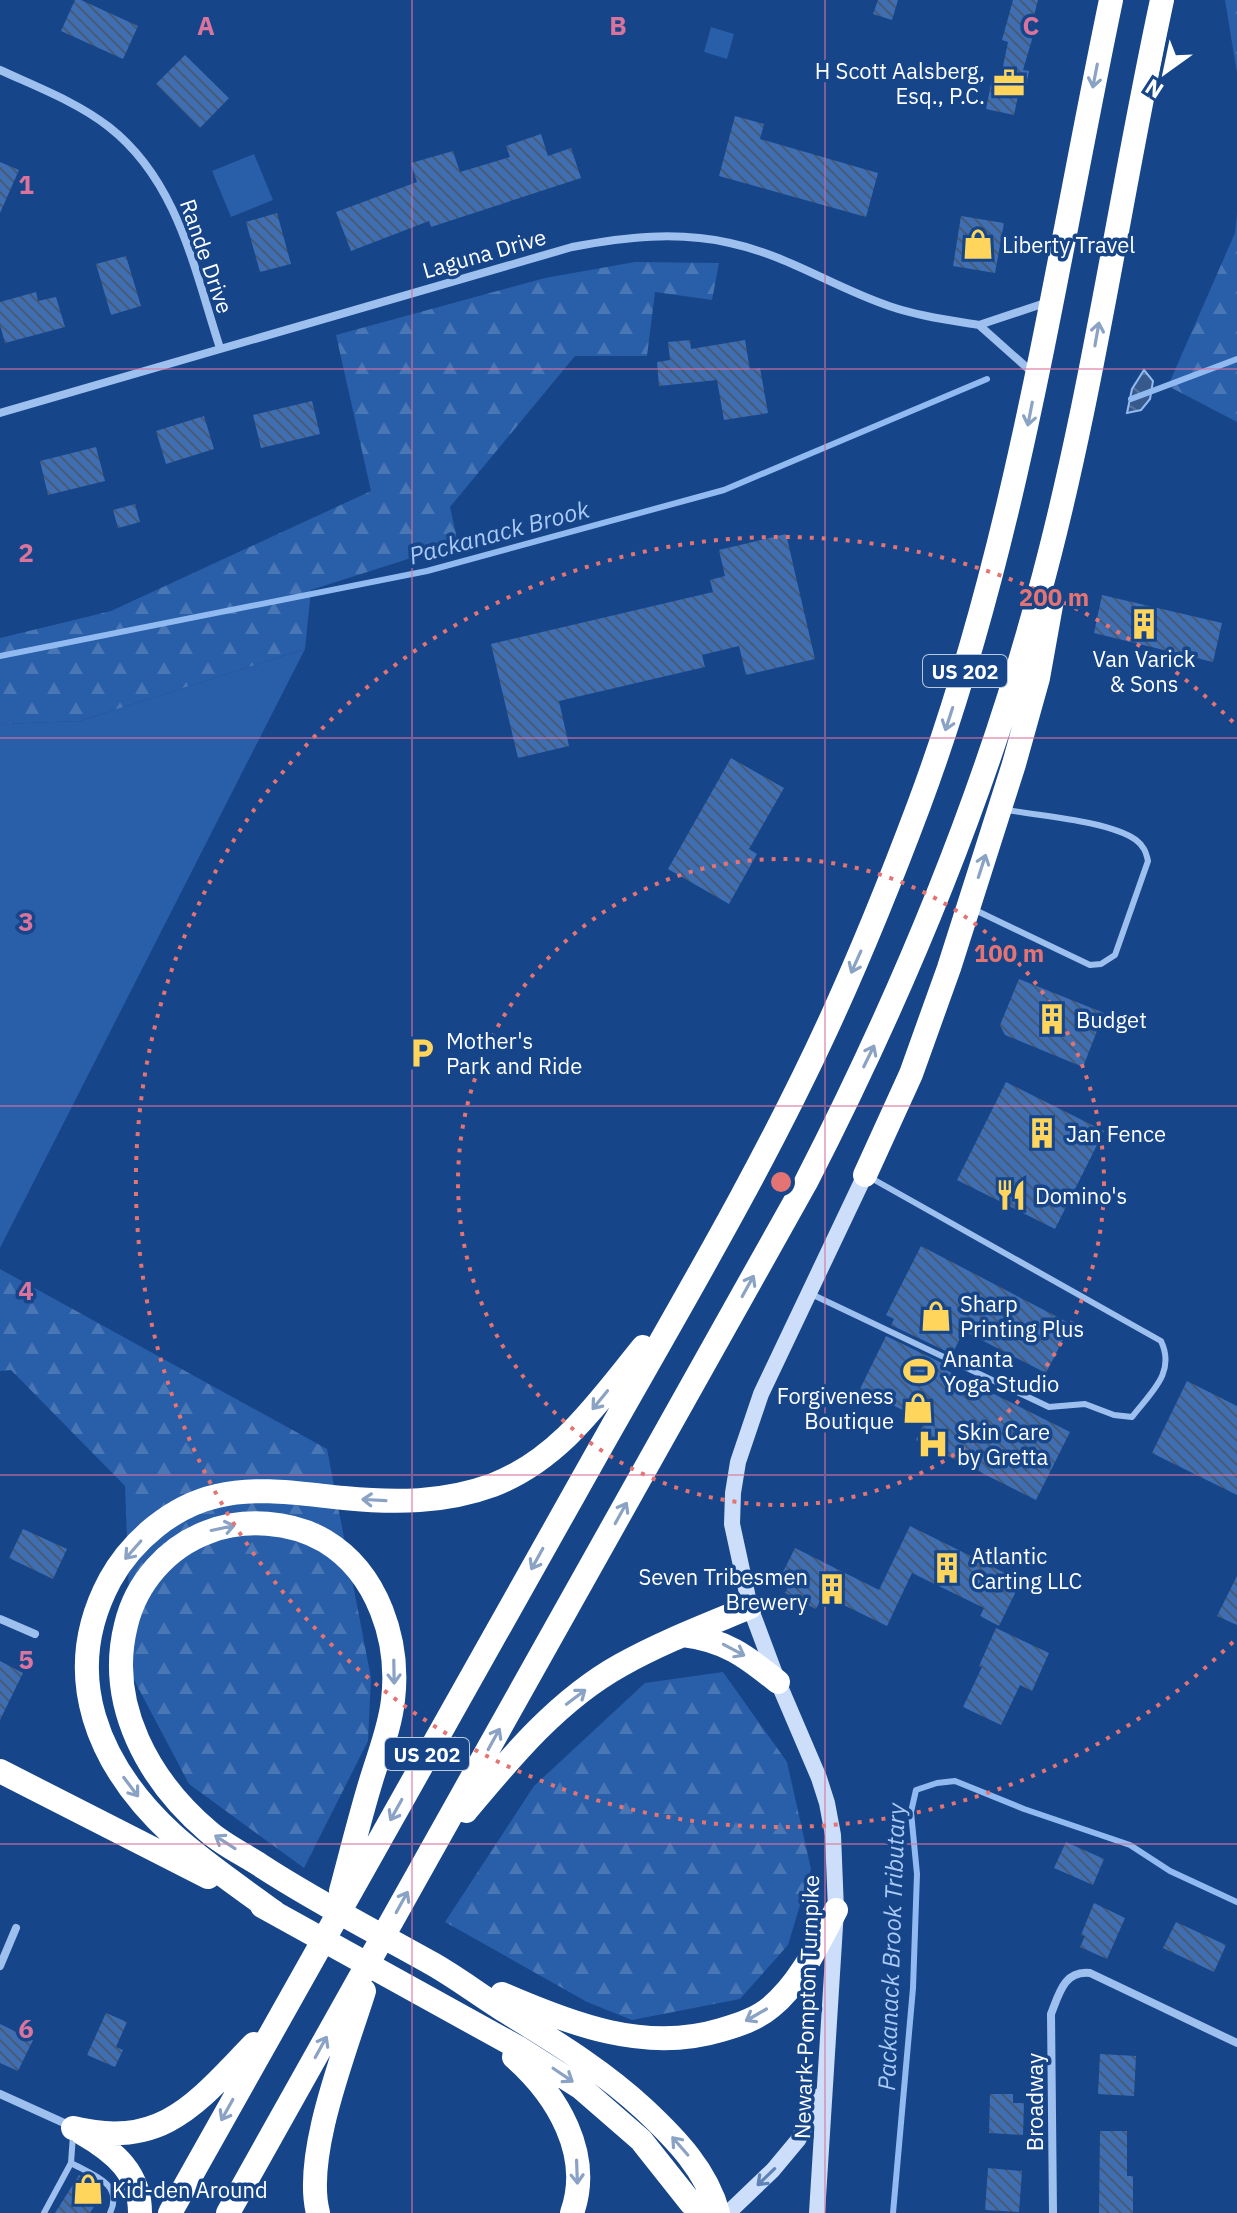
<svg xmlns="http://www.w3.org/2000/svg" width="1237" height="2213" font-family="'IBM Plex Sans',sans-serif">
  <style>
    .grass { fill: #295ea8 }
    .forest { fill: url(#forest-firs) }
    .water { fill: url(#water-waves); stroke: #91baf1; stroke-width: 2 }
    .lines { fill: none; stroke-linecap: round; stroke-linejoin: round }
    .stream { stroke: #91baf1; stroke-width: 6 }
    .building { fill: url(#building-back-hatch) }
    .lane { stroke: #9ec0ee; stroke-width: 6 }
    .street { stroke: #9ec0ee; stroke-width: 8 }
    .secondary { stroke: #ccdefa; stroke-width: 16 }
    .highway { stroke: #fff; stroke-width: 24 }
    .oneway { stroke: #8aa2c4 }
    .oneway2 { stroke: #5f82b6 }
    .grid { fill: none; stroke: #da749d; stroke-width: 2; stroke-opacity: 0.55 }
    .ring { fill: none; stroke: #e47373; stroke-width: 4; stroke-dasharray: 4 8 }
    .labels { text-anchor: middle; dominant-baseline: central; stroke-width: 7; stroke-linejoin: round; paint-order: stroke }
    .shield { fill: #164589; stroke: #b9c7dc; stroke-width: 2 }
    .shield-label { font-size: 20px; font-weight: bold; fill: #fff }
    .poi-label { font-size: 22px; fill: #fff; stroke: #164589; text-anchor: start }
    .street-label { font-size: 22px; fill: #fff; stroke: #164589 }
    .water-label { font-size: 24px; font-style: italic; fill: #aacaf6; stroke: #164589 }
    .grid-label { font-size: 26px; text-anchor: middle; font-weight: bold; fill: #da749d; stroke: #164589; stroke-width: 7; stroke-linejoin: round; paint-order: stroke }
    .centre { fill: #e47373; stroke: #164589; stroke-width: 4 }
    .ring-label { font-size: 24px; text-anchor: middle; font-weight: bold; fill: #e47373; stroke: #164589; stroke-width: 7; stroke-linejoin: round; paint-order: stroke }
  </style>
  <defs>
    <pattern id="forest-firs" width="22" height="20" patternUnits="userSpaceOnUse" patternTransform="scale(2)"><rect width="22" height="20" fill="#295ea8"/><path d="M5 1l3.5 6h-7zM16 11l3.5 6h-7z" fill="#4976b5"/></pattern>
    <pattern id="water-waves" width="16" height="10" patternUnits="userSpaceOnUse" patternTransform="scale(2)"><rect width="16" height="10" fill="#37598b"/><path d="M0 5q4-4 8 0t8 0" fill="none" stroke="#55729c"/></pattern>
    <pattern id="building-back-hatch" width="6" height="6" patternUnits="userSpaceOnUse" patternTransform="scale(2)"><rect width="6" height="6" fill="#3f6fb2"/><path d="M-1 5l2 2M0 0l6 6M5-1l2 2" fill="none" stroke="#475a75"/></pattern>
  </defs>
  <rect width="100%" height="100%" fill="#164589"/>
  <path class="grass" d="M711,27L734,34L727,59L704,52Z
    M254,154L273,200L231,217L212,171Z
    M305,649L0,1248V724L80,721Z"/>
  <path class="forest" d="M1225,0H1237V73Z
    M1237,214V422L1168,386L1235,233Z
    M635,262L719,263L712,300L655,292L647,356H575L450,507L458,543L311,590L305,649L80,721L0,724V638L111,611L371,491L336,335L545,278Z
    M0,1269L327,1449L371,1678L368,1741L304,1868L189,1784L132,1676L125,1486L11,1370L0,1371Z
    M723,1672L787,1762L811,1869L788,1945L740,1999L632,2020L587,2002L445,1922L534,1786L645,1683Z"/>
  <path class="water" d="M1144,370L1153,381L1150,399L1141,410L1127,413L1132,389Z"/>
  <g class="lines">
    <path class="stream" d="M1131,399L1237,359
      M0,656L427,571L724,490L987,379
      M893,2213L913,1988L917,1874L911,1812L916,1790L937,1783L955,1781L1024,1809L1130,1845L1170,1871L1237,1902"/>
  </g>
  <path class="building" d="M75,0H81L138,26L123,59L61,31Z
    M878,0H898L892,20L873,14Z
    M1013,0H1038L1029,35L1033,36L1023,70L1029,71L1025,92L1019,91L1014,115L986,109L993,74L1001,76L1008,42L1002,40Z
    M185,55L229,98L200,128L156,84Z
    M735,116L764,124L760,139L878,173L866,217L719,176Z
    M541,134L548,156L571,148L581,178L431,227L429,221L351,251L336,212L417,182L411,163L453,151L460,172L510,157L506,146Z
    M0,162L19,170L0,213Z
    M277,213L291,264L260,272L246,222Z
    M961,216L1004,223L995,273L953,266Z
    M126,256L141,306L111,315L96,264Z
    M36,292L38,301L56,297L65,327L5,343L0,325V302Z
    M690,340L691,349L745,340L750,370L760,368L768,413L724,420L717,380L659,386L657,362L670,360L668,342Z
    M312,401L320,434L261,448L253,415Z
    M204,416L214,449L166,464L156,431Z
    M96,447L105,481L48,495L40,461Z
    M135,504L140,522L118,528L113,510Z
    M786,534L815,659L746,675L739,646L702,655L705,667L559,701L569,746L518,758L491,644L713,592L710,580L725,576L719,550Z
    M1102,595L1222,623L1213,662L1094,633Z
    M731,758L784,788L749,849L757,854L729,904L668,869Z
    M1019,979L1104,1013L1083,1067L1005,1035L1000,1025Z
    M1006,1082L1104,1131L1055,1229L957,1180Z
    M921,1246L1071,1324L1046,1373L964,1331L952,1354L891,1325L894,1319L886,1315Z
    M886,1336L946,1365L944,1369L1070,1432L1036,1500L916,1440L925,1421L860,1389Z
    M1187,1381L1237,1406V1495L1152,1453Z
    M910,1526L1021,1581L999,1626L980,1616L984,1608L912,1573L887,1626L823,1595L816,1609L785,1593L789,1585L779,1580L795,1548L879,1590Z
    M23,1529L67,1549L53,1579L9,1558Z
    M1237,1576V1625L1217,1616Z
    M996,1628L1049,1653L1032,1691L1020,1685L1001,1725L963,1707L982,1667L979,1666Z
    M0,1661L23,1673L0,1720Z
    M1066,1842L1104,1859L1093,1885L1054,1868Z
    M1094,1903L1125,1918L1107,1959L1080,1947L1085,1936L1081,1935Z
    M1176,1922L1226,1945L1214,1972L1163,1948Z
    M106,2013L127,2022L116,2047L123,2050L115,2067L87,2055Z
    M0,2024L33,2040L18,2071L0,2063Z
    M1100,2054L1136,2056L1134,2096L1098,2094Z
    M990,2094H1013V2103H1024L1023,2135L989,2133Z
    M1100,2131H1127V2176H1133V2213H1099Z
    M988,2168L1022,2171L1019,2212L985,2210Z
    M79,2175L104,2191L90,2213H55Z"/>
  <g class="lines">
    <path class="lane" d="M975,910L1090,965L1101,964L1115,955L1148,861C1146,852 1144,846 1136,840C1110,821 1040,816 1007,810
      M809,1293L1049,1407L1085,1404L1114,1415L1132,1417C1151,1392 1176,1373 1161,1341L871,1178
      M71,2163L73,2135
      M44,2213L71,2163C93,2175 124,2184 110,2213"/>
    <path class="street" d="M0,70C37,87 77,102 109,127C178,181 194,269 220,348
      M1034,374L979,325L1048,302
      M0,413L572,247C625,237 677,231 730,243C787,255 835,288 889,306C918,316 949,320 979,325
      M0,1619L35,1634
      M0,1966L16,1928
      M0,2094L73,2127
      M1053,2213L1051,2014C1059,1994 1064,1970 1090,1973L1237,2043"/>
    <path class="secondary" d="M728,2213L773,2170L798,2140L821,2095
      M817,2213L836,1910L833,1835L827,1803L819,1778L778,1682L750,1607L732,1524L733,1493L738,1462L761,1394L865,1175"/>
    <path class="highway" d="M865,1175L911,1074L949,968L1014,764L1038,678L1052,600
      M683,1635C725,1640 746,1656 778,1682
      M0,1771L208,1877
      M466,1811C511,1757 558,1700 621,1665C662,1642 707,1625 750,1607
      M341,1891C351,1854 360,1817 371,1781C379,1754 390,1728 393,1700C400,1641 378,1573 325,1541C291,1521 244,1518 208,1532C167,1547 136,1583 126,1625C106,1705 149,1781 209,1832C224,1845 243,1854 260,1865C315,1901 374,1931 431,1963C456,1977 478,1994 502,2009C552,2040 601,2069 644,2109C676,2139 707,2171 718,2213
      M262,1906L517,2047L580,2087L641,2140L691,2203L707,2213
      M274,1912C240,1887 204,1863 173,1835C98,1766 59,1675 110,1580C132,1540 173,1506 217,1496C259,1486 302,1494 344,1498C395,1503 444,1503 493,1485C560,1459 599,1401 643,1347
      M502,1994C571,2024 645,2053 721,2030C738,2025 757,2019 771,2007C801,1982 818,1944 836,1910
      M514,2057C557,2095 593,2154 572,2213
      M73,2128C163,2150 197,2102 254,2044
      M82,2133C115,2152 140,2173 140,2213
      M170,2213C305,1972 440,1731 576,1491C663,1335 757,1181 831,1019C863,949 892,877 919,805C1017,542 1054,273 1111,0
      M228,2213L806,1182C902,995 983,801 1038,598C1092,402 1119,199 1162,0
      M318,2213C303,2155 346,2049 364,1991"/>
  </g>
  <defs><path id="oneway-shaft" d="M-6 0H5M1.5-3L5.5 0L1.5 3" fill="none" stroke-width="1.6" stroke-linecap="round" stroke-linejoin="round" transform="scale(2)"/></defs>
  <g class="oneway">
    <use href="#oneway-shaft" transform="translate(1095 76) rotate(101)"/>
    <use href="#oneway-shaft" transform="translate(1097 334) rotate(-80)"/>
    <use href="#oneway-shaft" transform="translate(1030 414) rotate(101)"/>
    <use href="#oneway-shaft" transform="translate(949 719) rotate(108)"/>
    <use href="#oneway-shaft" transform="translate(982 866) rotate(-72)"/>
    <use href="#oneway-shaft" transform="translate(856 962) rotate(114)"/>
    <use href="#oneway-shaft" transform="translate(869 1056) rotate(-64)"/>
    <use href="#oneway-shaft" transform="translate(748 1286) rotate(-61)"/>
    <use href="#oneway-shaft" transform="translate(600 1400) rotate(129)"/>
    <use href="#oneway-shaft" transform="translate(374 1500) rotate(-177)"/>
    <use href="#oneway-shaft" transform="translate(621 1513) rotate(-61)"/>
    <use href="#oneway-shaft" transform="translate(223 1528) rotate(-12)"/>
    <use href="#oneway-shaft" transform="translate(133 1550) rotate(131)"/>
    <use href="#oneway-shaft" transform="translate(537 1559) rotate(119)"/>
    <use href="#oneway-shaft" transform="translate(734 1650) rotate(28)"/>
    <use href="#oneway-shaft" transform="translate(394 1672) rotate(89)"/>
    <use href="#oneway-shaft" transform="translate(576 1697) rotate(-37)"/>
    <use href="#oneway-shaft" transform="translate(494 1739) rotate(-61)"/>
    <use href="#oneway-shaft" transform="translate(131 1787) rotate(53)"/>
    <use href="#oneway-shaft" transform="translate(396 1810) rotate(119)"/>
    <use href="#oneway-shaft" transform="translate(225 1842) rotate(-147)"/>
    <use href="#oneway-shaft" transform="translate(402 1902) rotate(-61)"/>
    <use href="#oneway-shaft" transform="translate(756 2015) rotate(150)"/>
    <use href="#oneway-shaft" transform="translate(321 2047) rotate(-61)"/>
    <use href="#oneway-shaft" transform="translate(563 2075) rotate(34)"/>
    <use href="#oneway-shaft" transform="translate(227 2110) rotate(119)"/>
    <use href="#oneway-shaft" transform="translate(680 2146) rotate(-131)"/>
    <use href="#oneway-shaft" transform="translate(577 2172) rotate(88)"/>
  </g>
  <use class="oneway2" href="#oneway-shaft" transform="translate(766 2177) rotate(136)"/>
  <path class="grid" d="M412,0V2213M825,0V2213M0,369H1237M0,738H1237M0,1106H1237M0,1475H1237M0,1844H1237"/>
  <g class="ring">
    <circle cx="781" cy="1182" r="323"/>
    <path d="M1233 1642A645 645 0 1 1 1233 722"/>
  </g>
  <defs>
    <symbol id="office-bare" viewBox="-9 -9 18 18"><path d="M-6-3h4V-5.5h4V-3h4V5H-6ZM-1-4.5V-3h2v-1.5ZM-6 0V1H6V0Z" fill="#ffd55c" stroke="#164589" stroke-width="2.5" paint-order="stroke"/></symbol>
    <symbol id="shop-bare" viewBox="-9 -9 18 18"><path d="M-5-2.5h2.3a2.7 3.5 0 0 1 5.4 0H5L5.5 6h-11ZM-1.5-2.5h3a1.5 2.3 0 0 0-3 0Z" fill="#ffd55c" stroke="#164589" stroke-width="2.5" paint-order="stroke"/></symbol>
    <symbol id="building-bare" viewBox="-9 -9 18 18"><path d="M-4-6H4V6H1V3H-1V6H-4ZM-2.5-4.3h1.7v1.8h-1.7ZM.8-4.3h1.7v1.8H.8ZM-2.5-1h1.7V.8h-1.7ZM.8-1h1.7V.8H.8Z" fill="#ffd55c" stroke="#164589" stroke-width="2.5" paint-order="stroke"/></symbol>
    <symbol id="parking-bare" viewBox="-9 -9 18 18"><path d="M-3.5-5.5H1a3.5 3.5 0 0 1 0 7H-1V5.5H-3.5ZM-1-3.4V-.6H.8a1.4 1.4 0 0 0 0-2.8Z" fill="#ffd55c" stroke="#164589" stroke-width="2.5" paint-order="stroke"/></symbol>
    <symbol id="restaurant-bare" viewBox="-9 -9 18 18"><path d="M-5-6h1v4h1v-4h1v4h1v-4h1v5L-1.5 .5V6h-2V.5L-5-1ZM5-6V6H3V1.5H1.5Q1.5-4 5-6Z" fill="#ffd55c" stroke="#164589" stroke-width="2.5" paint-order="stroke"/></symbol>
    <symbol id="stadium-bare" viewBox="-9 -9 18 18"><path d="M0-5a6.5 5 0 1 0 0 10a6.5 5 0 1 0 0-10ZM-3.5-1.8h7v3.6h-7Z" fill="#ffd55c" stroke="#164589" stroke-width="2.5" paint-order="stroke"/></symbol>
    <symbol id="hospital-bare" viewBox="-9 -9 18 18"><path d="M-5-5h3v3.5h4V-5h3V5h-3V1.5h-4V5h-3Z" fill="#ffd55c" stroke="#164589" stroke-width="2.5" paint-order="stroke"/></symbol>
  </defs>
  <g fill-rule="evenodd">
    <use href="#office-bare" x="987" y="61" width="44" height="44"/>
    <use href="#shop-bare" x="956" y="222" width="44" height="44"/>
    <use href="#building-bare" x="1122" y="602" width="44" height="44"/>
    <use href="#building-bare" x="1030" y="997" width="44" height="44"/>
    <use href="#parking-bare" x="400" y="1031" width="44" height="44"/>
    <use href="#building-bare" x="1020" y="1111" width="44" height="44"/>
    <use href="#restaurant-bare" x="989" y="1173" width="44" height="44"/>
    <use href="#shop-bare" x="914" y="1294" width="44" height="44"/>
    <use href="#stadium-bare" x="897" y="1349" width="44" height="44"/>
    <use href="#shop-bare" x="896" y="1386" width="44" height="44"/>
    <use href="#hospital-bare" x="911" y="1422" width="44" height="44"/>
    <use href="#building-bare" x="925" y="1546" width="44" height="44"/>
    <use href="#building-bare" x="810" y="1567" width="44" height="44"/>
    <use href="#shop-bare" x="66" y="2167" width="44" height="44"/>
  </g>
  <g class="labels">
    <g class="shield">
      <rect x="923" y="655" width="84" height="32" rx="6"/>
      <rect x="385" y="1738" width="84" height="32" rx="6"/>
    </g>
    <g class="shield-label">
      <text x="965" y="671">US 202</text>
      <text x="427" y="1754">US 202</text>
    </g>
    <g class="poi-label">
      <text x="985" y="70" text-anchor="end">H Scott Aalsberg,<tspan x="985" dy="25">Esq., P.C.</tspan></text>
      <text x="1002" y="244">Liberty Travel</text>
      <text x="1144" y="658" text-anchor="middle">Van Varick<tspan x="1144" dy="25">&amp; Sons</tspan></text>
      <text x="1076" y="1019">Budget</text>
      <text x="446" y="1040">Mother's<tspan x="446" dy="25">Park and Ride</tspan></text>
      <text x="1066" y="1133">Jan Fence</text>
      <text x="1035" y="1195">Domino's</text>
      <text x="960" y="1303">Sharp<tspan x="960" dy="25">Printing Plus</tspan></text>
      <text x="943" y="1358">Ananta<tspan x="943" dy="25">Yoga Studio</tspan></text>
      <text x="894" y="1395" text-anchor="end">Forgiveness<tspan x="894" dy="25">Boutique</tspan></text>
      <text x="957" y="1431">Skin Care<tspan x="957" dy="25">by Gretta</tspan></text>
      <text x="971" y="1555">Atlantic<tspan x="971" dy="25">Carting LLC</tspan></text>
      <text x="808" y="1576" text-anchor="end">Seven Tribesmen<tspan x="808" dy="25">Brewery</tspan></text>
      <text x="112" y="2189">Kid-den Around</text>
    </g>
    <g class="street-label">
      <text transform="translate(484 253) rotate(-16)">Laguna Drive</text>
      <text transform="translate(207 256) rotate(71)">Rande Drive</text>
      <text transform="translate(806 2007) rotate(-88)">Newark-Pompton Turnpike</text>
      <text transform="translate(1034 2102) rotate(-90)">Broadway</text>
    </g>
    <g class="water-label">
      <text transform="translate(499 532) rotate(-15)">Packanack Brook</text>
      <text transform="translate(891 1947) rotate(-88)">Packanack Brook Tributary</text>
    </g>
  </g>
  <g class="grid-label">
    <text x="206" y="35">A</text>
    <text x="618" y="35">B</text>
    <text x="1031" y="35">C</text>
    <text x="26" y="194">1</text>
    <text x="26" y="562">2</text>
    <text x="26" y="931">3</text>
    <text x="26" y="1300">4</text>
    <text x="26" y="1669">5</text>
    <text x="26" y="2038">6</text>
  </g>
  <circle cx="781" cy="1182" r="12" class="centre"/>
  <g class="ring-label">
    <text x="1054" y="606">200 m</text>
    <text x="1009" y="962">100 m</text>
  </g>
  <g transform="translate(1165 72) rotate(213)" stroke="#164589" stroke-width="6" paint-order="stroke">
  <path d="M0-6L14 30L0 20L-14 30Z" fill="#ffffff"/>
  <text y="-12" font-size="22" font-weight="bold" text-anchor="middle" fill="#ffffff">N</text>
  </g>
</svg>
